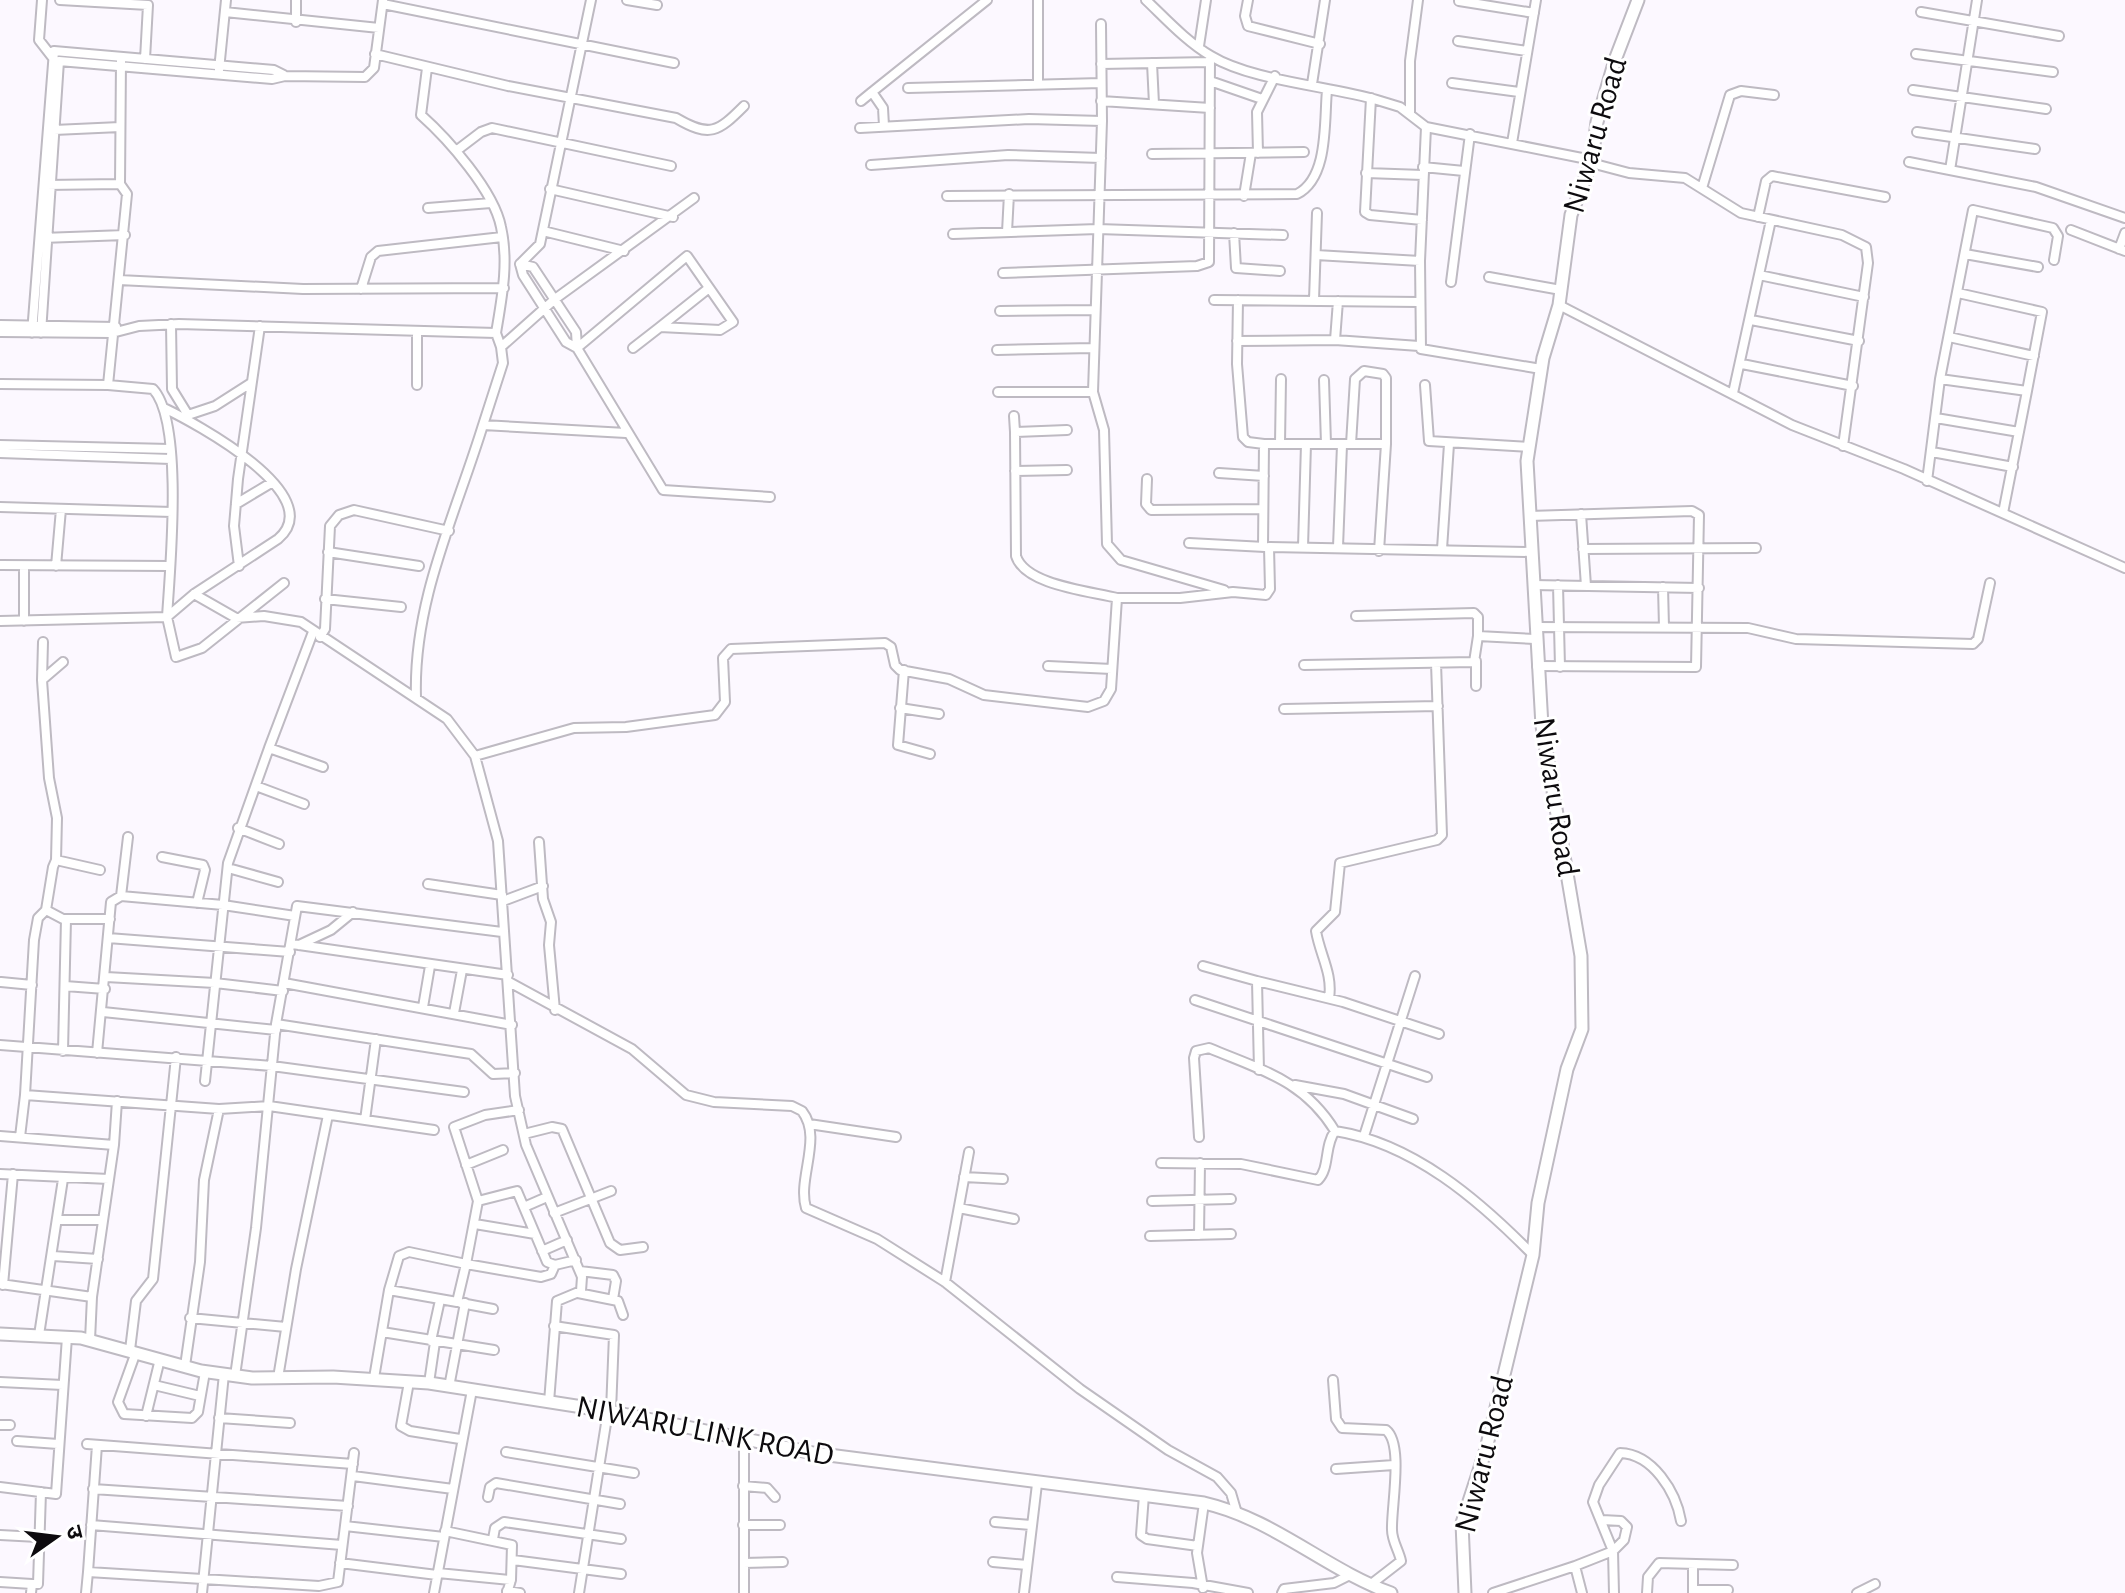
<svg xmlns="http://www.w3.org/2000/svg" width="2125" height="1593" font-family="'Alegreya Sans','Noto Sans Devanagari',sans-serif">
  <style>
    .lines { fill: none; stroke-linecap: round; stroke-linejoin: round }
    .street-casing { stroke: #bebac2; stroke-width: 12 }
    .secondary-casing { stroke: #bebac2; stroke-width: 15 }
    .street { stroke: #fff; stroke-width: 8 }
    .secondary { stroke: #fff; stroke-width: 11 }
    .labels { text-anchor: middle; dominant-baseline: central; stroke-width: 6; stroke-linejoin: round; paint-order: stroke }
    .street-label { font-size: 32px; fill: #0d0b0e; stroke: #fff }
  </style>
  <rect width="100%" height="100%" fill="#fcf8ff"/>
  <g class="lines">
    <defs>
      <path id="street" d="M42,0L39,40L53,58
        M60,0L148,5L145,59
        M627,0L657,5
        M1146,0C1166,19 1187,42 1211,56C1252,81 1330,86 1377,100L1400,107L1426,127L1592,160
        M1248,0L1245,16L1248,26L1320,44
        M1459,1L1534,13
        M383,4L674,63
        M225,12L379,28
        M1921,12L2059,36
        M296,22V0
        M1101,24L1102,121L1093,392L1104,430L1107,544L1121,560L1224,590
        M1458,41L1527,51
        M1199,46L1206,0
        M375,54L508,86L676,118C710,138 718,132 744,106
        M1916,54L2053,72
        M1152,63L1154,104
        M1101,64L1210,62
        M427,68L421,115C448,139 494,191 501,227C509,262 502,297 496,333
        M219,70L226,0
        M1210,81L1262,99
        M1452,83L1519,92
        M1038,84V0
        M1312,84L1325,0
        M908,88L1101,83
        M1913,90L2046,109
        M1371,98L1365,212L1370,215L1422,220
        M861,101L872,92
        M1101,101L1210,108
        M1410,113V61L1418,0
        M884,126L883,108L872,92L987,0
        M860,128L1029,119L1102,121
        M54,130L120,127
        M1917,132L2035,149
        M1512,143L1536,0
        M456,151L481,132L492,128L671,166
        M1258,153L1257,112L1275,76
        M1152,154L1304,152
        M1909,162L2036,187L2125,218
        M1591,163L1629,173L1685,178L1741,213L1842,235L1866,247L1868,263L1843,446
        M871,165L1008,155L1101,158
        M1423,167L1464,171
        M1950,170L1977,0
        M1366,173L1423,175
        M120,184L121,60
        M1702,188L1730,95L1741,91L1774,95
        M550,189L673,217
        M947,196L1297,194C1329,178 1324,121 1327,90
        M1244,196L1251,153
        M428,208L491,203
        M1758,217L1766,181L1772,176L1885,197
        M2071,230L2125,251
        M543,231L624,251
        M1007,232L1009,194
        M1234,233L1236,268L1280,271
        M953,234L1098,229L1283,235
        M42,238L125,235
        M2119,249L2125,233
        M1965,254L2038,267
        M1316,255L1420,261L1426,127
        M1420,261L1421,349L1541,369
        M520,264L533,267L576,332L577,348L663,490L770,497
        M520,264L540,244L591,0
        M520,264L523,275L566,342L577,348
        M1003,273L1197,266L1209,262L1210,56
        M1759,275L1864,297
        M1489,277L1561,290
        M119,280L303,289L504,288
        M1451,282L1470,134
        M361,289L371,257L378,251L502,237
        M1958,293L2042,312L2027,391
        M1214,300L1419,302
        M1238,300L1237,364L1243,437L1248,442L1264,444
        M1314,300L1317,213
        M1559,305L1792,425L1904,469L2125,568
        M1000,311L1093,310
        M1751,320L1859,341
        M171,324L172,389L188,415
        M0,325L116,327
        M660,327L709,288
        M0,332L112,333L139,326L179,324L496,333L501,347
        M32,333L54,51L274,70L284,75
        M41,333L59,61L272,79L285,76L365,77L374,68L383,0
        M1949,337L2034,356
        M1335,340L1419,346
        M1237,341L1335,340L1338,301
        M577,348L687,256L733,322L720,330L660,327L633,348
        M997,350L1093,348
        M1742,364L1853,386
        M1940,379L2027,391L2003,513
        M1324,380L1326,444
        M0,384L108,385L127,194L120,184L46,185
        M417,385V333
        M1425,385L1429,441L1529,447
        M998,392H1093
        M1733,393L1771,220
        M164,408C195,423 330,495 278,539L194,594L167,617L176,657L202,648L284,583
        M185,416L215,406L251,383
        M1014,416L1015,432
        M1936,418L2019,432
        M483,425L503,363L501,347L555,299L694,198
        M1067,430L1015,432L1016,556C1025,585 1089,591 1117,598
        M1280,443L1281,379
        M1306,444H1386L1379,551
        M1351,444L1355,379L1364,371L1383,374L1386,378V444
        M0,445L170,449
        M1932,452L2013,467
        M0,453L171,459
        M1015,471L1067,470
        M1219,473L1264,476
        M1147,479L1146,504L1151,510L1263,509
        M1927,481L1940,379L1973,210L2053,228L2058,236L2054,260
        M236,504L271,483
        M0,507L172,512
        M1581,514L1586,586
        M1529,516L1692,511L1699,515L1696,667L1537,666
        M1189,543L1265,547
        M1263,547L1264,444H1306L1303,547
        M1338,547L1342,445
        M1442,549L1449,444
        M1583,549L1756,548
        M328,552L419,566
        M0,565L170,566
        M56,566L61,509
        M239,566L234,526L238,479L260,326
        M1533,585L1699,588
        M1558,585L1560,667
        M1663,587L1664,627
        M194,594L236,618L264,616L301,622L447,719L475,756L498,841L515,1096L526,1145L582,1277L581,1291L557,1301L549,1402
        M325,599L401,607
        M1356,616L1474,613L1478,617V636
        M0,621L167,617C170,569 184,422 153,389L108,385
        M24,621V566
        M1535,627L1748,628L1796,639L1973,644L1978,639L1990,583
        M320,637L325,629L330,526L339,515L354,510L449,531
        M1304,665L1474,662L1478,636L1535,639
        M1048,666L1112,669
        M904,670L898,745L930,754
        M42,680L43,642
        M1476,686V661
        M416,697C413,601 455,516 483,425L626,433
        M900,708L939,714
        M1284,709L1438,706
        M269,748L313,632
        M475,756L574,728L626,727L715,715L725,702L723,658L731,649L885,643L891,647L895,665L900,670L949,679L984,695L1088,707L1104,701L1111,689L1117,598H1180L1233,592L1266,595L1270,589L1269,547L1532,552
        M256,786L304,804
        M238,828L279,844
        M539,842L543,899L551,922L549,945L555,1010
        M162,857L203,865L205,870L197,903
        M56,860L57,818L49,778L42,680L63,662
        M228,868L278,882
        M428,884L502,895
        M121,896L223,905L295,916
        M503,901L543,886
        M46,910L63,919H110
        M108,938L290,952
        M292,944L508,975
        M299,945L331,930L353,912
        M1203,966L1257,981
        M106,977L215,983L283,991
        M1,982L32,985
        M509,982L632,1049L686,1095L714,1102L792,1106L802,1111C823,1138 797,1178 806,1208L877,1239L945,1282L1080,1389L1168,1450L1217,1477L1231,1493L1236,1510
        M284,983L512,1025
        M65,986L105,989
        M1329,998C1333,974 1320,955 1316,931L1335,912L1340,863L1437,840L1442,835L1436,663
        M1195,1000L1427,1077
        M423,1007L430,966
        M103,1012L276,1030
        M454,1013L462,970
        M276,1024L471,1054L493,1074L515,1073
        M0,1045L272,1066L464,1092
        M63,1051L66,919
        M97,1053L111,902L121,896L128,837
        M1259,1070L1257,981L1343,1002L1439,1034
        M205,1081L228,863L269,748L323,767
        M1295,1085L1344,1094L1413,1119
        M25,1095L34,940L38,918L46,910L53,867L56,860L100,870
        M365,1120L376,1039
        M809,1124L896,1137
        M524,1134L552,1127L562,1129L610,1243L620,1250L643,1247
        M0,1136L114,1145L92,1297L90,1340
        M1364,1136L1415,976
        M20,1137L25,1095L219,1109L269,1106L434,1130
        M1199,1137L1194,1058L1196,1051L1209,1048C1261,1070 1304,1080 1335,1131C1413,1143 1479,1200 1533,1255
        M114,1145L117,1101
        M1161,1163L1241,1164L1318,1180C1330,1168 1324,1146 1335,1131
        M466,1165L503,1150
        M0,1174L109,1179
        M964,1177L1003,1179
        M478,1201L517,1191L547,1262L555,1265L576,1260
        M1152,1201L1231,1199
        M524,1207L547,1197
        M959,1208L1014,1219
        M554,1213L611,1191
        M57,1220H103
        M475,1224L535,1234
        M1199,1235L1200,1163
        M1150,1236L1231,1234
        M542,1251L567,1240
        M53,1256L98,1259
        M580,1271L613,1275L616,1281L613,1299
        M945,1282L969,1152
        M1,1284L92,1297
        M3,1285L13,1174
        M389,1290L457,1302L466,1264L541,1277L551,1274L555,1265
        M578,1293L618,1301L623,1315
        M461,1303L493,1309
        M190,1318L286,1327
        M554,1326L614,1335L611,1411
        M382,1332L494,1350
        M39,1335L63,1179
        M431,1341L440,1300
        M130,1350L136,1301L153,1279L176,1057
        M136,1352L118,1402L124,1414L192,1418L198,1412L205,1372
        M185,1366L200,1262L204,1180L219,1109
        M235,1376L256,1228L276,1024L297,906L502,932
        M278,1378L296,1269L328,1115
        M374,1378L389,1290L399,1256L409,1252L466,1264L478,1201L454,1127L485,1115L519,1110
        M1333,1380L1336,1419L1342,1428L1386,1430C1404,1444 1391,1508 1392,1530C1392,1541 1399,1551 1401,1561L1370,1585
        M0,1382L63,1385
        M409,1382L401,1426L410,1431L460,1439
        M429,1383L435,1342
        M154,1385L200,1396
        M449,1387L465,1303
        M146,1416L160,1359
        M219,1418L290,1423
        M0,1425H10
        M17,1441L58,1444
        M744,1441V1593
        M87,1444L353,1464
        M97,1445L88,1572L319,1586L338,1582L354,1453
        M506,1452L634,1473
        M1336,1469L1394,1465
        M353,1476L453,1489
        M743,1486L767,1488L775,1497
        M0,1487L56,1494L67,1337
        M93,1489L348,1506
        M1144,1495L1141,1535L1147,1539L1198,1546
        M488,1497L490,1487L496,1483L620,1504
        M1602,1520L1621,1521L1627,1527L1624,1540L1613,1551L1614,1593
        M995,1522L1031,1525
        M91,1525L342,1545
        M743,1525H780
        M345,1526L444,1537
        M445,1531L512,1545L511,1580L507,1593
        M0,1535L38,1537
        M493,1539L495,1528L504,1522L621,1539
        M513,1560L621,1574
        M993,1562L1027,1565
        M340,1563L437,1575
        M744,1563L783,1562
        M1575,1566L1613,1551L1593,1502L1599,1485L1620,1453C1653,1454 1676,1492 1681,1521
        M438,1573L511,1580
        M1117,1577L1193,1583L1248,1593
        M0,1582L32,1584L31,1593
        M32,1584H38L41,1492
        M1203,1588L1197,1553L1204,1503
        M1693,1590H1728
        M507,1591L520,1593
        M86,1593L88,1572
        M202,1593L224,1374
        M434,1593L472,1390
        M579,1593L608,1411
        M1024,1593L1037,1484
        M1282,1593L1284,1589L1334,1583L1350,1575
        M1493,1593L1575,1566L1582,1593
        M1647,1593L1648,1577L1659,1563L1733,1565
        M1693,1593V1567
        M1857,1593L1875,1584"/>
      <path id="secondary" d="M0,1334L81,1338L201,1371L252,1378L333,1377L429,1383L608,1411L813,1453L1204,1503C1274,1519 1325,1569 1391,1593
        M1465,1593L1462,1523L1486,1449L1533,1255L1538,1203L1567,1069L1582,1029L1581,956L1542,726L1527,461L1543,358L1559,305L1571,215L1592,160L1597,122L1615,60L1638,0"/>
    </defs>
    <use href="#street" class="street-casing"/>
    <use href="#secondary" class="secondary-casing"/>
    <use href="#street" class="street"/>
    <use href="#secondary" class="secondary"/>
  </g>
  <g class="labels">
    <g class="street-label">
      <text transform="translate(1595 135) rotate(-74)">Niwaru Road</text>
      <text transform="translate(1556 797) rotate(81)">Niwaru Road</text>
      <text transform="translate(705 1431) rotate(11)">NIWARU LINK ROAD</text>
      <text transform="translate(1484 1454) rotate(-76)">Niwaru Road</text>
    </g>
  </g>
  <g transform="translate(56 1537) rotate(76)" stroke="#ffffff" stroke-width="6" paint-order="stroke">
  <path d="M0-6L14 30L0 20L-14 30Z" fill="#0d0b0e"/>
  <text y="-12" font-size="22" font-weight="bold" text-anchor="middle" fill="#0d0b0e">उ</text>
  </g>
</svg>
